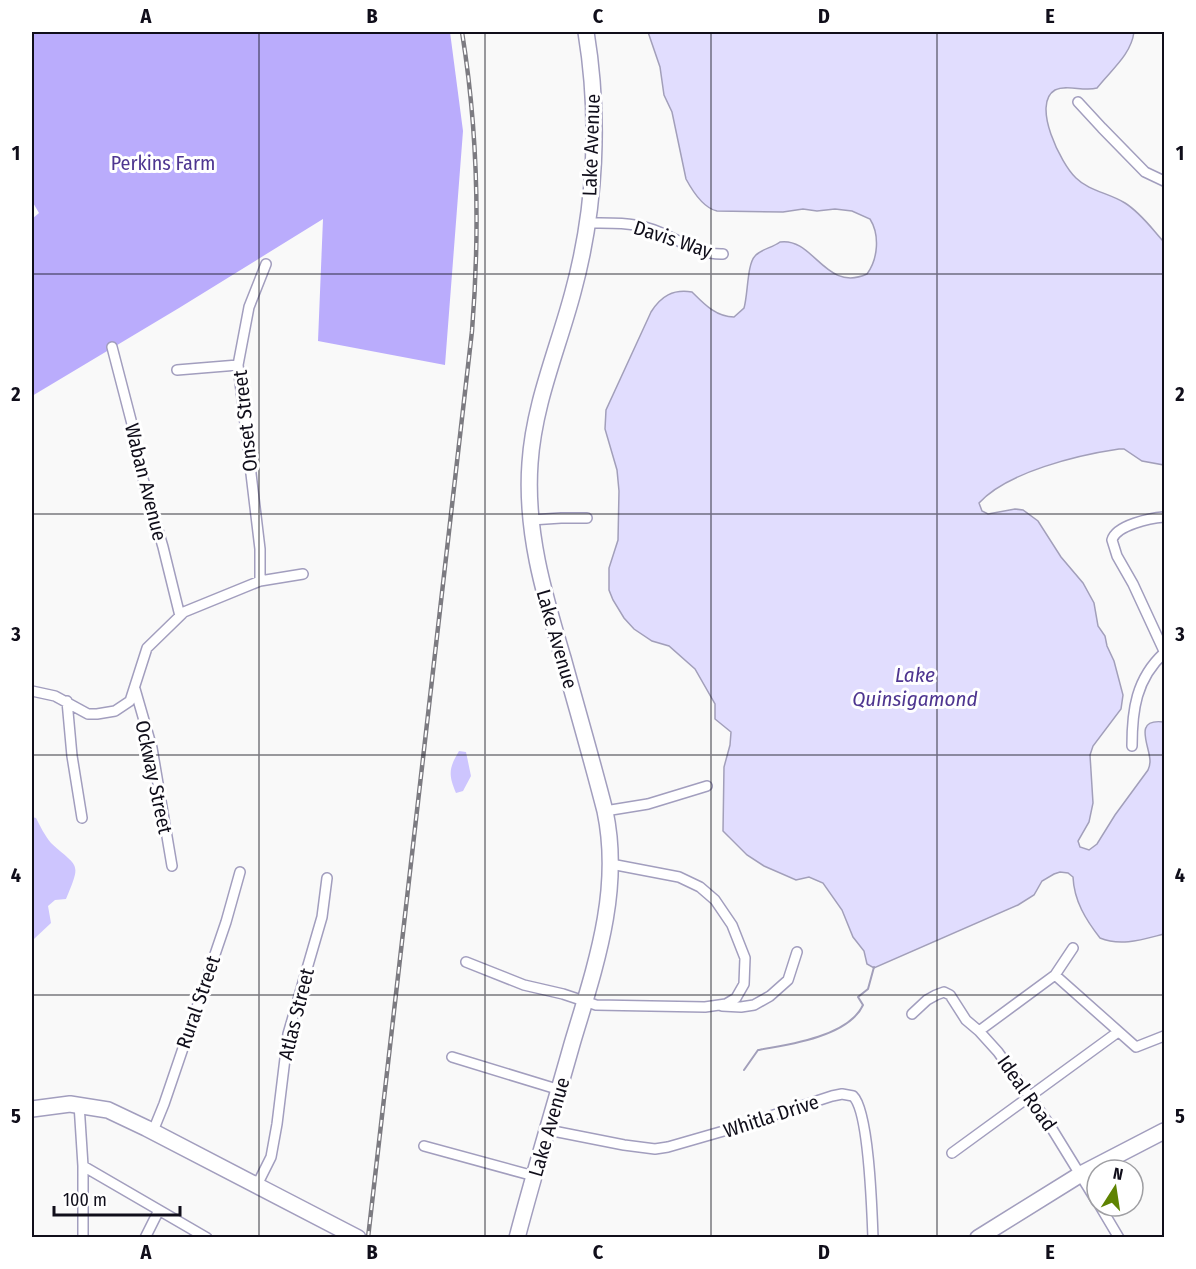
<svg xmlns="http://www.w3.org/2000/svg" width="1196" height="1269" font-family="'Fira Sans Condensed',sans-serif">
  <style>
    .green { fill: #cdc5fe }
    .forest { fill: #baacfc }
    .water { fill: #e1ddfe; stroke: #a29fba; stroke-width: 1.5 }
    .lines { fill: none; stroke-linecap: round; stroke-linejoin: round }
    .stream { stroke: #a29fba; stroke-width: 2 }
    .minor-casing { stroke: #a29ebe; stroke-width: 12 }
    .primary-casing { stroke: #a29ebe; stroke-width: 18 }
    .minor { stroke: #fff; stroke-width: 9 }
    .primary { stroke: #fff; stroke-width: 15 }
    .rail-casing { stroke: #7c7b81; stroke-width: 4.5 }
    .rail { stroke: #fff; stroke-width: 2; stroke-dasharray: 7; stroke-linecap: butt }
    .grid { fill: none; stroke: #100e1a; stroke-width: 1.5; stroke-opacity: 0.55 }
    .labels { text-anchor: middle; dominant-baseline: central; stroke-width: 6; stroke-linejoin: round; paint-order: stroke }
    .street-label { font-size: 20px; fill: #100e1a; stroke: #fff }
    .park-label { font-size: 20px; fill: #4e3691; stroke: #fff }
    .water-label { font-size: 21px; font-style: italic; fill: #4e3590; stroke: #fff }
    .neatline { fill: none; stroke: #100e1a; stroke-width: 2 }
    .grid-label { font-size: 20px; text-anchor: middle; font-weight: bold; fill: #100e1a }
  </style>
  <rect width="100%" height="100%" fill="#f9f9f9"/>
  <path class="green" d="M459,751L466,752L471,776L463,791L456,793C448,774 449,768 459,751Z
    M32,817L36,818C40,826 45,836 51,843C78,868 82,861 66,899L55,900L48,906L51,923L34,939H32Z"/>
  <path class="forest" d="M32,32H450L463,131L445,365L318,341L323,219L179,308L32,396V219L39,213L32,201Z"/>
  <path class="water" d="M648,32H1134C1131,55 1111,70 1097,88C1084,92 1067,84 1055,90C1031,104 1061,164 1076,178C1089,191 1109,193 1125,203C1141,213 1152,229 1164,242V465L1142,461L1124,449H1119C1078,455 1007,472 979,503L982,511L988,514L1015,509L1023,510L1038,521L1061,557L1083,583L1094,603L1098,626L1105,636L1107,646L1114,661L1123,695L1121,709L1093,746L1090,755L1093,803L1089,822L1078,841L1080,847L1089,850L1097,844L1115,815L1148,770C1149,768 1150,763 1150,761C1150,746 1132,718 1164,722V934C1144,939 1121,947 1100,938C1086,920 1074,901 1073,877L1068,873L1060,872L1054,874L1042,881L1034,895L1018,905L874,968L867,964L864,951L853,937L842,910L823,883L809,877L796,880L764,866L747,855L723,831L724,767L730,745L731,732L715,719V704L695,669L669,646L652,641L634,629L624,618L613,600L609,590V568L618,540L619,491L617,470L605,429L606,410L651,312C661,296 673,289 692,292C704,304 716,317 734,317L744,308C748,295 747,264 755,256C761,249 772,248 780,242C814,237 825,293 867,274C878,259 880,235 870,219L852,211L835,209L817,211L803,209L783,212L717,211C703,208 693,192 686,179L672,112L664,95L660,67Z"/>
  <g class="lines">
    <path class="stream" d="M744,1070L758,1050C789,1045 849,1036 863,1005L858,997L868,989L874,967"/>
    <defs>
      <path id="minor" d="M1078,102L1102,128L1145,172L1164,181
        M587,223C607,223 629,222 648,228C674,235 695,255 723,254
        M112,347L132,424L141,472L163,547L180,616
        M177,370L238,365
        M1164,517C1151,518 1116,525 1112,540L1117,556L1133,584L1164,651
        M531,520L561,518H587
        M260,581V549L238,365L249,307L266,264
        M135,689L152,748L172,866
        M32,691L55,696L88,714H97L115,711L130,701L147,648L184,612L260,581L303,574
        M67,701L72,756L82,818
        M1132,746C1132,710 1136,679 1164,653
        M605,811L648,804L707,786
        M466,962L524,985L563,994L596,1005L705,1007L726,1004L736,998L744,984L745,958L732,925L715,900L700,887L679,877L611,864
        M1055,975L1136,1047L1164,1036
        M722,1006L741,1007L754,1005L770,996L788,980L797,952
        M912,1014L927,1000L936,995L944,992L950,995L966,1020L979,1031L998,1052L1049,1124L1097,1202
        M979,1031L1055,975L1073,948
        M452,1057L560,1090
        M79,1104L83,1166V1238
        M548,1130L624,1145L655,1149L668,1147L734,1128L832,1096L842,1094L853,1096C869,1111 872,1212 873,1238
        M153,1131L164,1104L226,922L240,872
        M424,1146L534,1176
        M952,1153L1118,1032
        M83,1166L207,1238
        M257,1185L271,1157L277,1124L288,1034L322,917L327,878
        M1100,1206L1119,1238
        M145,1238L159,1210"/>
      <path id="primary" d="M32,1109L70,1104L108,1110L146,1128L358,1238
        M517,1238C534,1173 554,1108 572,1044C595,967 622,891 605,811C592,760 577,709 563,658C544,594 525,531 530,463C534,403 558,349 573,292C596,208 600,117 586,32
        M978,1238L1081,1174L1164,1131"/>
    </defs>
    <use href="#minor" class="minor-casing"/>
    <use href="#primary" class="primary-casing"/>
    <use href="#minor" class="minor"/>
    <use href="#primary" class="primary"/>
    <defs>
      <path id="rail" d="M368,1238L472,331C480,231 478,131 462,32"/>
    </defs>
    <use href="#rail" class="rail-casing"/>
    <use href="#rail" class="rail"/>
  </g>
  <path class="grid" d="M259,32V1238M485,32V1238M711,32V1238M937,32V1238M32,274H1164M32,514H1164M32,755H1164M32,995H1164"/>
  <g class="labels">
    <g class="street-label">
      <text transform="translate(591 145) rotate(-88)">Lake Avenue</text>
      <text transform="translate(673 239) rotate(18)">Davis Way</text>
      <text transform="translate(245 421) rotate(-96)">Onset Street</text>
      <text transform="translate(146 482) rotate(76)">Waban Avenue</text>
      <text transform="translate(557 639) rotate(74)">Lake Avenue</text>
      <text transform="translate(154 777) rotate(78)">Ockway Street</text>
      <text transform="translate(198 1002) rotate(-71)">Rural Street</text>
      <text transform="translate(296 1014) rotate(-76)">Atlas Street</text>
      <text transform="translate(1027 1093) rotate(55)">Ideal Road</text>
      <text transform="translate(771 1116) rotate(-18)">Whitla Drive</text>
      <text transform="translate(549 1127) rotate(-74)">Lake Avenue</text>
    </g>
    <g class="park-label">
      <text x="163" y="163">Perkins Farm</text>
    </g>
    <g class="water-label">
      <text x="915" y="675">Lake<tspan x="915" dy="24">Quinsigamond</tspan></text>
    </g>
  </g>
  <rect width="1196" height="1269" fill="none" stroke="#ffffff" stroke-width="66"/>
  <g transform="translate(1115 1188) rotate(12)"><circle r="28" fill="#ffffff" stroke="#9f9fa3" stroke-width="1.5"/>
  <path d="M0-4.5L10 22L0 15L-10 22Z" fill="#5e8301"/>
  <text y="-9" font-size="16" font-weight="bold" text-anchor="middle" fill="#100e1a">N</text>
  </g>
  <path d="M54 1206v9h126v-9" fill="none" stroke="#100e1a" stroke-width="3"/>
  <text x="63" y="1206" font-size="18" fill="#100e1a" stroke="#ffffff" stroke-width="4.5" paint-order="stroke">100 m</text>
  <rect x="33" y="33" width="1130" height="1203" class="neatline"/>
  <g class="grid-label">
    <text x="146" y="23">A</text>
    <text x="372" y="23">B</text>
    <text x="598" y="23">C</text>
    <text x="824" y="23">D</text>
    <text x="1050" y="23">E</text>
    <text x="16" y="160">1</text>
    <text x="1180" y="160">1</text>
    <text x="16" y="401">2</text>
    <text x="1180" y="401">2</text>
    <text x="16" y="641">3</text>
    <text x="1180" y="641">3</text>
    <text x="16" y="882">4</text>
    <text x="1180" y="882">4</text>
    <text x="16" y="1123">5</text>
    <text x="1180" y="1123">5</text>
    <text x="146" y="1259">A</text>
    <text x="372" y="1259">B</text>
    <text x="598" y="1259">C</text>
    <text x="824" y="1259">D</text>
    <text x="1050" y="1259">E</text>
  </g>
</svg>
